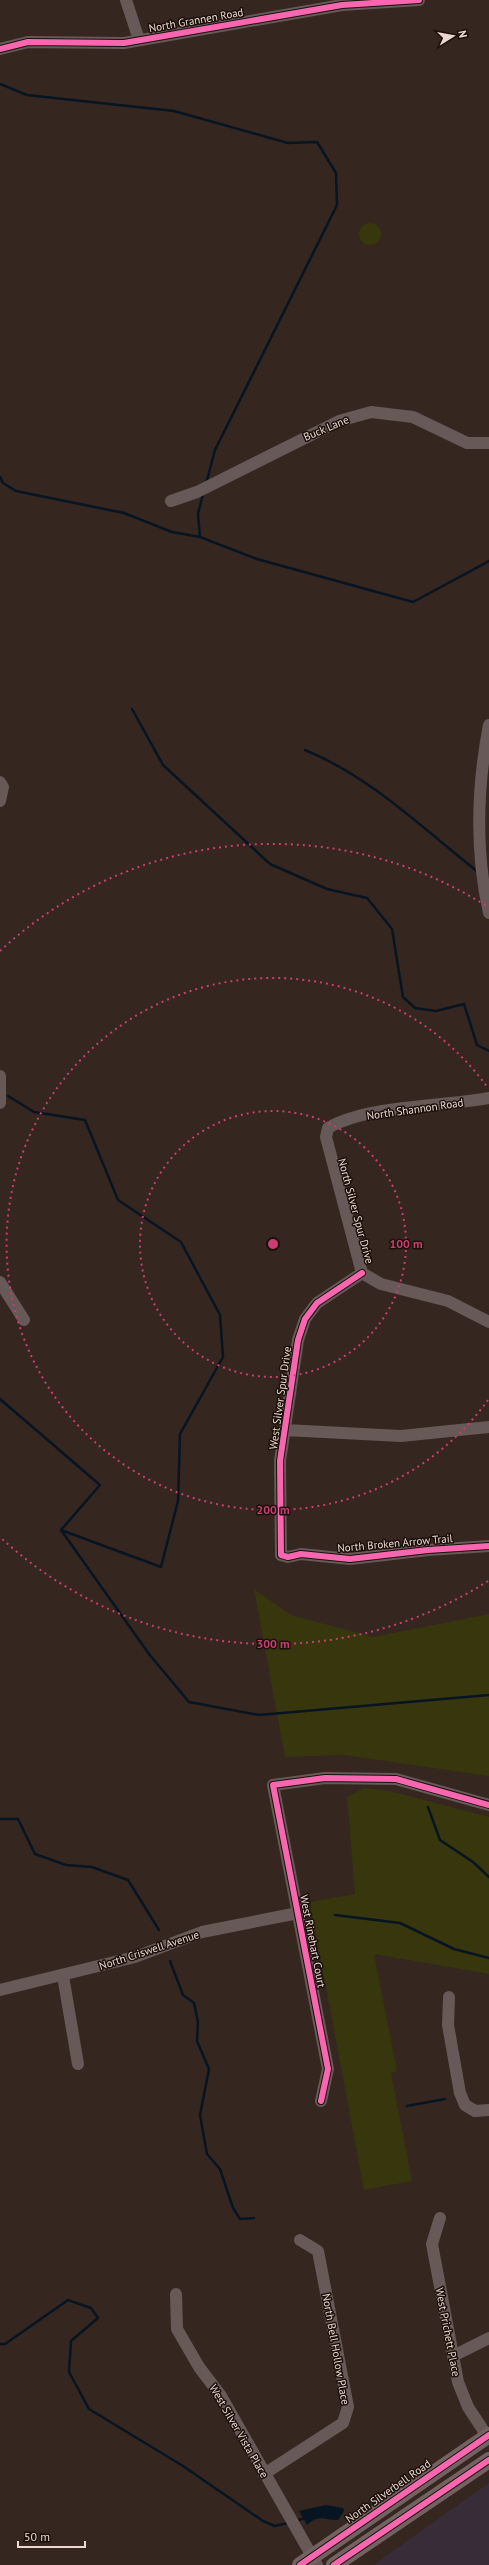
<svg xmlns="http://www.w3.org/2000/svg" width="489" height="2565" font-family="'PT Sans',sans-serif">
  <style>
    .commercial { fill: #382c38 }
    .green { fill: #37360d }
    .water { fill: #071522 }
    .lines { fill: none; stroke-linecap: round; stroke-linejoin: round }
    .stream { stroke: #071522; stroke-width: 2.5 }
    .minor { stroke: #665958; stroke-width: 12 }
    .major { stroke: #726262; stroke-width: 16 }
    .cycleway-casing { stroke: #1c100b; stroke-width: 8 }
    .cycleway { stroke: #f766af; stroke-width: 6 }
    .ring { fill: none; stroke: #ca3e72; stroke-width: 2; stroke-dasharray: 2 4 }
    .labels { text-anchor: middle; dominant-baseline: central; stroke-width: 3; stroke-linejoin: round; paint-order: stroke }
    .street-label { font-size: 11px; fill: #ead7d0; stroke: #1c100b }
    .centre { fill: #ca3e72; stroke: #1c100b; stroke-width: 2 }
    .ring-label { font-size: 12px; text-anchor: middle; font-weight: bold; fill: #ca3e72; stroke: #1c100b; stroke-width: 3; stroke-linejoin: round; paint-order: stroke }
  </style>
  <rect width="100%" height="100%" fill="#352620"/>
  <path class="commercial" d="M489,2483V2565H374L390,2553Z"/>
  <path class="green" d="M359 234a11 11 0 1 1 22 0a11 11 0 1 1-22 0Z
    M254,1589L291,1615L373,1637L489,1614V1776L344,1755L285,1757Z
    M364,1788L390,1791L489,1817V1974L374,1954L397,2071L391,2073L412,2181L364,2190L310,1902L355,1894L347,1797Z"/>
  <path class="water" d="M326,2505L343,2508L344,2511L338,2520C325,2521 320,2513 307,2525L299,2511Z"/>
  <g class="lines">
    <path class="stream" d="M0,84L27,95L174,111L288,143L317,142L336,173L337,205L215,450L206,484
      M0,477L3,483L16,491L124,513L172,532L200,537
      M203,494L198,514L200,537L257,559L413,602L489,561
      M132,709L163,765L270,864L327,889L367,898L392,929L403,997L415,1008L436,1011L464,1004L477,1045L489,1051
      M305,750C371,777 422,828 478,872
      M8,1096L34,1112L85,1120L118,1200L181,1242L220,1315L223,1357L180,1434L178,1501L161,1567L61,1530L149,1654L189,1702L259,1715L489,1695
      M0,1399L100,1485L61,1530
      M428,1807L440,1840L473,1862L489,1877
      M0,1819H18L35,1854L66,1865L92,1867L128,1880L159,1930
      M335,1915L400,1923L454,1949L489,1958
      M170,1961L183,1995L194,2003L198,2022L197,2041L209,2069L200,2115L207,2154L220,2169L233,2208L240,2219L254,2218
      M407,2106L445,2099
      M0,2344H5L68,2300L91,2308L98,2318L71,2341L69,2372L89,2409L183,2466L263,2521L275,2526L288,2523
      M295,2521L306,2518"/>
    <path class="minor" d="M126,0L139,40
      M0,49L28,42L124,43L342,5L419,0
      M171,501L197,492L339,421L371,412L413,417L467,443H489
      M489,725C477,787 475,851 489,913
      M0,782L3,787L0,801
      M0,1076V1103
      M489,1098C443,1107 367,1105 328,1128L326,1137L362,1273L381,1284L448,1301L489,1322
      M362,1273L317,1303L305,1319L298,1340L280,1461L281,1555L288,1557L301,1554L350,1559L428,1550L489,1546
      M0,1282L24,1320
      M285,1430L401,1436L489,1427
      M63,1976L78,2064
      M0,1990L135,1957L202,1932L298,1913
      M449,1997L448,2025L460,2093L465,2105L475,2111L489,2110
      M321,2101L328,2069L273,1785L325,1778L396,1779L489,1805
      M440,2218L432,2244L458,2382L468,2407L489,2439
      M176,2294L177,2329L199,2367L221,2396L317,2565
      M453,2356L489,2338
      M264,2474L343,2423L348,2407L318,2251L300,2240"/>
    <path class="major" d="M300,2565L489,2435
      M334,2565L489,2460"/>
    <defs>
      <path id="cycleway" d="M0,49L28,42L124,43L342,5L419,0
        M362,1273L317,1303L305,1319L298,1340L280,1461L281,1555L288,1557L301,1554L350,1559L428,1550L489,1546
        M321,2101L328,2069L273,1785L325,1778L396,1779L489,1805
        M300,2565L489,2435
        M334,2565L489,2460"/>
    </defs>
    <use href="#cycleway" class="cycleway-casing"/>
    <use href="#cycleway" class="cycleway"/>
  </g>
  <g class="ring">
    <circle cx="273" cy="1244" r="133"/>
    <path d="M488 1400A266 266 0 1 1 488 1088"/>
    <path d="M488 1581A400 400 0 0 1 0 1537M0 951A400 400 0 0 1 488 907"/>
  </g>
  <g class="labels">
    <g class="street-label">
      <text transform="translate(196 20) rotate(-10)">North Grannen Road</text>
      <text transform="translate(326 428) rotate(-23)">Buck Lane</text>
      <text transform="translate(415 1109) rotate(-8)">North Shannon Road</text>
      <text transform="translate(356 1211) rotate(75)">North Silver Spur Drive</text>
      <text transform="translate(280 1398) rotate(-82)">West Silver Spur Drive</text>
      <text transform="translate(395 1543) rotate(-5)">North Broken Arrow Trail</text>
      <text transform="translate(313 1941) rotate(79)">West Rinehart Court</text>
      <text transform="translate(149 1950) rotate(-18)">North Criswell Avenue</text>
      <text transform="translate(448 2332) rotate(79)">West Prichett Place</text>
      <text transform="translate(336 2349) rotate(80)">North Bell Hollow Place</text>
      <text transform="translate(239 2431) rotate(60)">West Silver Vista Place</text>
      <text transform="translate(388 2491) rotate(-35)">North Silverbell Road</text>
    </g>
  </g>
  <circle cx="273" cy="1244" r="6" class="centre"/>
  <g class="ring-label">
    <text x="406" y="1248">100 m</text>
    <text x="273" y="1514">200 m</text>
    <text x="273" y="1648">300 m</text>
  </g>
  <g transform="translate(453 36) rotate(79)" stroke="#1c100b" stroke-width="3" paint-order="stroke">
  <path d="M0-3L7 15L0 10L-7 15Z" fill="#ead7d0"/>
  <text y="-6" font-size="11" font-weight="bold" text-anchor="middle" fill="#ead7d0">N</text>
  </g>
  <path d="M18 2541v6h67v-6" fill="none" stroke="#ead7d0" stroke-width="2"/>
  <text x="24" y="2541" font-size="12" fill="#ead7d0" stroke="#1c100b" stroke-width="3" paint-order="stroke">50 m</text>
</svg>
